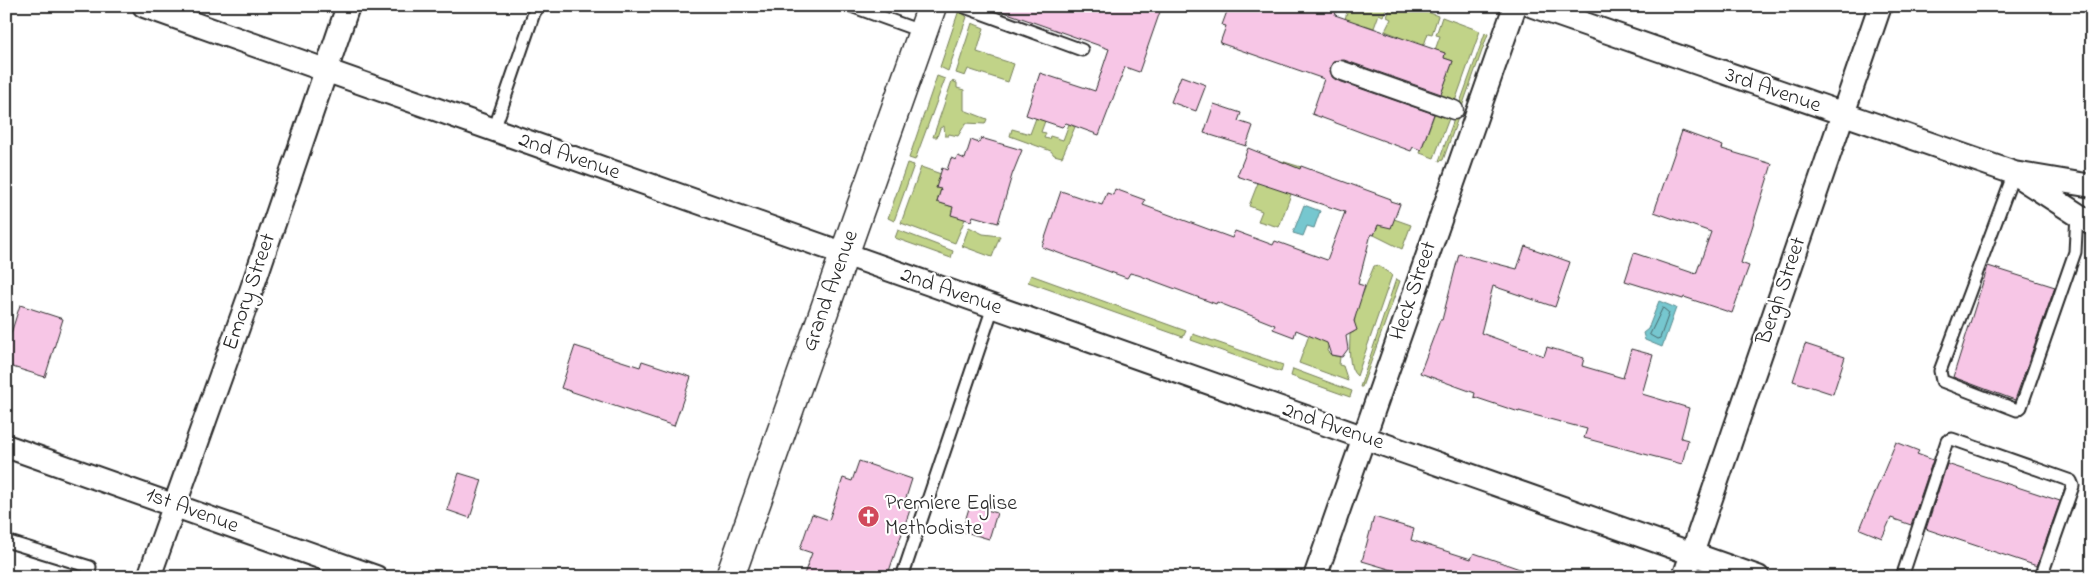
<svg xmlns="http://www.w3.org/2000/svg" width="2098" height="583" font-family="'Indie Flower',sans-serif">
  <style>
    .green { fill: #c1d388; stroke: #767f5a }
    .water { fill: #76c7cf; stroke: #58898d }
    .lines { fill: none; stroke-linecap: round; stroke-linejoin: round }
    .shore { stroke: #49696d; stroke-width: 1 }
    .building { fill: #f7c6e6; stroke: #2b2b2b }
    .service-casing { stroke: #2b2b2b; stroke-width: 15 }
    .pedestrian-casing { stroke: #2b2b2b; stroke-width: 21 }
    .minor-casing { stroke: #2b2b2b; stroke-width: 26 }
    .tertiary-casing { stroke: #2b2b2b; stroke-width: 31 }
    .service { stroke: #fff; stroke-width: 11 }
    .pedestrian { stroke: #fff; stroke-width: 18 }
    .minor { stroke: #fff; stroke-width: 22 }
    .tertiary { stroke: #fff; stroke-width: 28 }
    .labels { text-anchor: middle; dominant-baseline: central; stroke-width: 4.5; stroke-linejoin: round; paint-order: stroke }
    .street-label { font-size: 22px; fill: #2b2b2b; stroke: #fff }
    .poi-label { font-size: 22px; fill: #2b2b2b; stroke: #fff; text-anchor: start }
  </style>
  <rect width="100%" height="100%" fill="#fff"/>
  <filter id="ink" filterUnits="userSpaceOnUse"><feTurbulence type="fractalNoise" baseFrequency=".02" numOctaves="2"/><feDisplacementMap in="SourceGraphic" scale="10" xChannelSelector="R" yChannelSelector="G"/><feConvolveMatrix kernelMatrix="1 2 1 2 8 2 1 2 1" color-interpolation-filters="sRGB"/></filter>
  <g filter="url(#ink)">
    <path class="green" d="M1349,6H1387L1383,16L1379,14L1374,28L1365,25L1363,29L1344,22Z
      M1391,6H1412L1438,16L1432,34L1428,33L1424,45L1413,41L1411,45L1397,40L1398,36L1385,31L1391,19L1387,17Z
      M959,10L967,17L948,71L940,67Z
      M1442,17L1480,31L1453,107L1438,102L1453,61L1444,58L1445,53L1435,50L1440,36L1436,35Z
      M972,23L984,28L977,52L1014,64L1008,82L968,69L965,76L956,73Z
      M1485,33L1488,34L1443,160L1439,161Z
      M937,76L945,79L915,160L909,158Z
      M952,81L957,83V88L964,90V110L987,119L985,124L966,123L958,136L949,134L948,136H945L944,126L940,128L937,137H933Z
      M1437,107L1451,113L1434,158L1420,153Z
      M1036,118L1045,121L1041,132L1046,133L1044,138L1049,139L1050,136L1063,140L1069,124L1075,127L1062,157L1054,155L1051,151L1010,136L1012,129L1030,134Z
      M1268,157L1301,167L1279,227L1258,221L1262,211L1249,206Z
      M907,163L914,165L894,221L888,218Z
      M921,167L941,174L937,188L941,189L937,202L953,207L965,219L955,243L901,223Z
      M1394,219L1411,225L1402,249L1374,235L1378,225Z
      M969,227L983,234L1000,236L992,257L962,246Z
      M898,230L953,251L951,258L895,238Z
      M1377,265L1392,275L1357,376C1347,368 1350,347 1350,334L1354,332L1356,297L1361,298L1374,266Z
      M1031,275L1186,331L1183,337L1028,282Z
      M1396,279L1400,281L1362,387H1360Z
      M1193,334L1283,365L1281,372L1191,340Z
      M1309,335L1329,343L1327,351L1331,355L1340,357L1339,365L1343,366L1348,381L1299,363Z
      M1293,369L1352,391L1350,397L1291,376Z"/>
    <path class="water" d="M1304,205L1320,211L1314,228L1307,226L1303,236L1293,233Z
      M1659,301L1676,308L1662,347L1645,340L1643,333L1648,329Z"/>
    <g class="lines">
      <path class="shore" d="M1663,308L1669,313L1660,338L1657,339L1650,335Z"/>
    </g>
    <path class="building" d="M997,6H1162L1139,72L1125,67L1099,135L1066,123L1062,127L1026,115L1040,73L1095,91L1109,49L996,9Z
      M1229,6H1338L1335,15L1445,53L1444,58L1453,61L1441,94L1344,60L1333,62L1330,67L1332,77L1336,80L1434,114L1421,150L1413,147L1411,151L1312,114L1324,79L1220,43L1226,26L1222,25Z
      M1181,76L1206,85L1196,111L1171,102Z
      M1214,104L1241,113L1238,121L1253,126L1246,146L1204,133Z
      M1682,131L1723,146L1722,149L1772,164L1741,263L1749,266L1732,313L1684,297L1683,299L1625,281L1634,253L1696,274L1711,232L1654,212Z
      M981,138L1022,150L1012,175L998,223L973,216L971,221L951,215L953,207L937,202L941,189L936,188L942,168L947,170L951,158L956,160L958,156L965,159L971,140L979,143Z
      M1248,148L1300,169L1301,166L1391,199L1390,201L1400,204L1391,228L1378,225L1374,235L1371,234L1358,284L1365,286L1354,321L1357,330L1346,336L1348,349L1342,357L1331,355L1327,343L1296,330L1294,337L1273,329L1275,325L1217,302L1216,304L1138,275L1130,273L1127,278L1042,247L1061,191L1102,205L1107,193L1113,195L1115,189L1145,200L1143,205L1232,238L1235,231L1273,245L1275,241L1327,260L1345,212L1237,176Z
      M1525,246L1570,262L1555,307L1493,286L1481,333L1544,356L1547,347L1584,358L1582,366L1623,378L1631,349L1653,355L1642,394L1689,408L1681,438L1688,440L1682,464L1584,438L1587,429L1519,411V412L1474,397L1475,393L1420,373L1440,320H1442L1459,254L1517,269Z
      M1988,266L2055,287L2015,400L1953,377Z
      M20,305L63,319L45,377L6,365V349Z
      M1805,344L1845,357L1833,394L1793,381Z
      M575,346L640,367L642,361L691,377L674,426L561,388Z
      M1896,442L1919,451L1917,454L1933,460L1911,525L1891,518L1882,538L1860,529Z
      M859,461L912,479L905,501L912,504L887,577H803L812,553L800,549L812,514L829,520L843,478L852,481Z
      M1947,464L2060,501L2037,566L1926,529Z
      M459,473L482,480L470,518L447,510Z
      M970,505L997,513L989,539L962,531Z
      M1374,517L1414,529L1411,540L1471,559L1474,553L1534,574L1533,577H1416L1362,561Z"/>
    <g class="lines">
      <defs>
        <path id="service" d="M851,6L923,32
          M962,6L1082,50
          M494,130L534,13L539,6
          M2014,173L1940,371L1942,381L2017,410L2021,407L2075,252L2077,214
          M6,541L90,567L87,577
          M902,577L993,307
          M1902,577L1947,441L1952,439L2071,481L2073,486L2041,577"/>
        <path id="pedestrian" d="M1340,70L1454,110"/>
        <path id="minor" d="M144,6L1758,577
          M1533,6L2014,173L2092,186
          M2021,178L2092,224
          M6,446L376,577
          M149,577L250,294L348,6
          M1315,577L1515,6
          M1684,577L1880,6"/>
        <path id="tertiary" d="M730,577L932,6"/>
      </defs>
      <use href="#service" class="service-casing"/>
      <use href="#pedestrian" class="pedestrian-casing"/>
      <use href="#minor" class="minor-casing"/>
      <use href="#tertiary" class="tertiary-casing"/>
      <use href="#service" class="service"/>
      <use href="#pedestrian" class="pedestrian"/>
      <use href="#minor" class="minor"/>
      <use href="#tertiary" class="tertiary"/>
    </g>
  </g>
  <defs>
    <symbol id="church-disc" viewBox="-11 -11 22 22"><circle r="9.5" fill="#d1495b" stroke="#fff"/><path d="M-1.2-6h2.4v3.5h3.3v2.4h-3.3V6h-2.4V-.1h-3.3v-2.4h3.3Z" fill="#fff"/></symbol>
  </defs>
  <g fill-rule="evenodd">
    <use href="#church-disc" x="856" y="504" width="25" height="25"/>
  </g>
  <g class="labels">
    <g class="street-label">
      <text transform="translate(1773 91) rotate(19)">3rd Avenue</text>
      <text transform="translate(569 157) rotate(19)">2nd Avenue</text>
      <text transform="translate(831 291) rotate(-70)">Grand Avenue</text>
      <text transform="translate(1414 291) rotate(-71)">Heck Street</text>
      <text transform="translate(1782 291) rotate(-71)">Bergh Street</text>
      <text transform="translate(250 292) rotate(-71)">Emory Street</text>
      <text transform="translate(951 292) rotate(19)">2nd Avenue</text>
      <text transform="translate(1333 427) rotate(19)">2nd Avenue</text>
      <text transform="translate(192 511) rotate(20)">1st Avenue</text>
    </g>
    <g class="poi-label">
      <text x="885" y="504">Premiere Eglise<tspan x="885" dy="25">Methodiste</tspan></text>
    </g>
  </g>
  <rect width="2098" height="583" fill="none" stroke="#fff" stroke-width="25"/>
  <rect x="12" y="12" width="2073" height="558" fill="none" stroke="#2b2b2b" stroke-width="2" filter="url(#ink)"/>
</svg>
